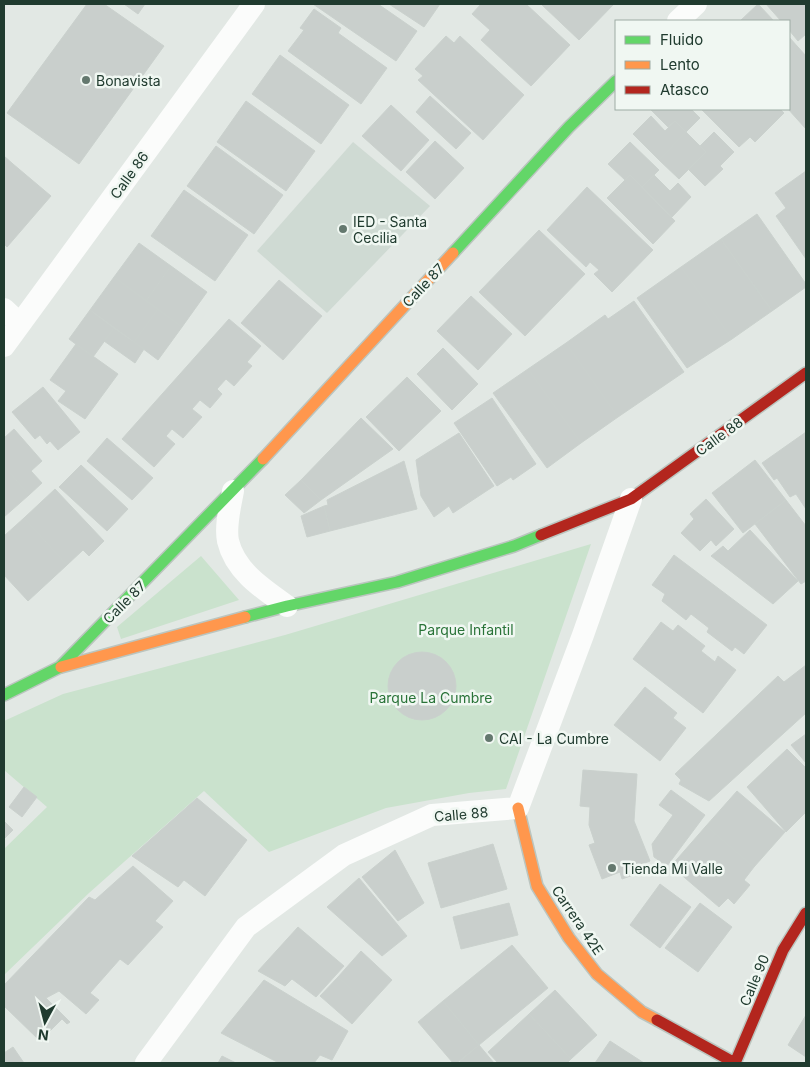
<svg xmlns="http://www.w3.org/2000/svg" width="810" height="1067" font-family="Inter,sans-serif">
  <style>
    .built { fill: #cfdad3 }
    .green { fill: #cae2cd }
    .building { fill: #c9cfcc; stroke: #cad1cd }
    .lines { fill: none; stroke-linecap: round; stroke-linejoin: round }
    .fast-casing { stroke: #bbc5bf; stroke-width: 14 }
    .slow-casing { stroke: #bbc5bf; stroke-width: 14 }
    .jam-casing { stroke: #bbc5bf; stroke-width: 14 }
    .street { stroke: #fbfcfb; stroke-width: 22 }
    .fast { stroke: #63d668; stroke-width: 11 }
    .slow { stroke: #ff974d; stroke-width: 11 }
    .jam { stroke: #b3261e; stroke-width: 11 }
    .poi-dot { fill: #64786e; stroke: #f0f7f2; stroke-width: 2 }
    .labels { text-anchor: middle; dominant-baseline: central; stroke-width: 5; stroke-linejoin: round; paint-order: stroke }
    .poi-label { font-size: 14px; fill: #203b2f; stroke: #f0f7f2; text-anchor: start }
    .street-label { font-size: 14px; fill: #203b2f; stroke: #f0f7f2 }
    .park-label { font-size: 14px; fill: #297338; stroke: #f0f7f2 }
  </style>
  <rect width="100%" height="100%" fill="#e2e8e4"/>
  <path class="built" d="M353,142L430,206L327,313L257,251Z"/>
  <path class="green" d="M591,544L506,789L469,793L386,808L269,852L204,791L89,893L4,975V849L47,807L4,770V721L63,694L285,635Z
    M201,556L239,600L121,639L117,627Z"/>
  <path class="building" d="M87,4H104L164,46L79,164L7,113Z
    M124,4H145L138,14Z
    M313,4H378L417,31L396,61Z
    M389,4H440L424,27Z
    M481,4H526L570,45L531,86L481,40L490,30L472,14Z
    M541,4H614L579,40Z
    M758,4L774,21H740Z
    M766,4H806V34L798,41L789,30V21H781Z
    M314,9L341,28L338,33L387,68L361,104L288,51L304,30L300,28Z
    M446,36L454,43L460,36L524,95L483,140L418,80L423,76L415,69Z
    M789,37L806,56V129L788,109Z
    M280,55L349,105L321,144L252,94Z
    M430,96L471,133L456,149L416,112Z
    M246,101L315,151L286,191L217,142Z
    M391,105L429,140L401,171L362,136Z
    M652,109H691L700,118L686,132L675,121L668,127L651,110Z
    M701,109H780L784,113L755,142L750,137L739,147Z
    M651,116L665,131L675,121L686,132L659,160L633,134Z
    M686,132L706,152L679,179L659,160Z
    M714,132L734,152L720,166L723,169L705,186L688,169L706,152L700,146Z
    M435,141L464,168L435,199L406,172Z
    M630,142L659,170L642,187L630,175L625,180L608,164Z
    M216,146L283,195L254,234L187,186Z
    M4,156L13,164L4,174Z
    M13,164L51,196L7,247L4,244V174Z
    M806,171V259L776,216L786,208L775,193Z
    M630,175L675,221L653,244L607,198Z
    M654,175L670,191L678,183L691,197L672,217L642,187Z
    M587,187L653,250L612,292L594,274L599,270L590,262L586,267L547,230Z
    M184,190L248,235L215,281L151,236Z
    M757,214L806,284V287L772,311L721,239Z
    M539,230L585,274L525,336L479,292Z
    M721,239L772,311L732,339L681,267Z
    M139,243L171,266L146,301L114,277Z
    M171,266L207,292L182,327L146,301Z
    M681,267L732,339L687,368L637,298Z
    M114,277L158,309L134,342L90,310Z
    M279,280L322,316L283,360L241,323Z
    M471,296L512,334L478,370L437,331Z
    M634,301L684,372L618,417L566,343L605,315L608,319Z
    M158,309L182,327L158,360L134,342Z
    M90,310L114,328L93,357L69,339Z
    M229,319L261,346L247,362L252,366L234,386L226,379L217,389L222,394L210,408L200,400L192,409L202,417L183,438L172,429L166,436L175,444L154,467L122,439Z
    M114,328L144,349L135,363L104,341Z
    M566,343L618,417L581,443L528,369Z
    M76,344L118,374L85,419L58,401L66,391L50,380Z
    M443,348L478,384L452,410L417,374Z
    M528,369L581,443L547,468L493,393Z
    M407,377L441,411L399,451L366,417Z
    M43,387L80,432L58,450L50,441L47,444L40,435L35,439L12,412Z
    M492,398L536,464L513,480L511,477L497,486L454,423Z
    M361,418L393,449L321,500L301,480Z
    M14,429L42,461L31,471L42,483L29,495L4,466V438Z
    M806,432V509L796,494L790,497L777,478L774,480L762,463Z
    M459,433L494,486L453,513L449,506L434,517L421,496L416,460Z
    M107,438L153,478L132,500L87,461Z
    M755,460L786,500L743,533L712,493Z
    M404,461L417,509L330,531L324,506L328,505L327,500Z
    M81,465L128,509L107,531L59,487Z
    M4,466L29,495L4,517Z
    M301,480L321,500L304,513L285,495Z
    M55,489L104,541L89,556L83,550L67,565L24,518Z
    M706,499L734,529L716,546L711,540L700,551L681,533L694,519L690,514Z
    M786,500L806,526V581L801,584L755,524Z
    M324,506L330,531L307,537L301,516Z
    M24,518L67,565L28,601L4,575V536Z
    M750,530L798,581L773,604L711,556L723,546L728,551Z
    M674,555L767,625L744,654L735,647L732,651L707,632L709,628L691,614L686,620L662,601L665,594L652,585Z
    M661,622L673,631L678,625L705,646L701,651L715,662L718,656L736,670L703,713L633,659Z
    M388 686a34 34 0 1 1 68 0a34 34 0 1 1-68 0Z
    M806,665V713L709,801L679,784L681,780L675,774L778,676L784,682Z
    M645,687L677,713L673,718L686,728L660,761L614,725Z
    M806,734V763L791,745Z
    M787,749L806,768V812L786,832L747,787Z
    M583,770L637,774L634,821L650,861L634,867L636,874L622,879L620,872L602,879L589,845L595,843L589,825L590,807L580,806Z
    M24,787L37,797L22,817L9,807Z
    M671,790L705,815L667,866L654,857L652,844L673,815L659,805Z
    M737,791L785,832L754,867L706,826Z
    M197,798L247,840L205,896L184,880L178,887L132,856Z
    M4,821L13,830L4,839Z
    M706,826L754,867L744,880L750,885L734,904L728,898L719,907L671,866Z
    M493,844L507,889L441,908L428,863Z
    M395,850L424,903L398,921L362,877Z
    M133,866L173,901L155,921L163,927L128,965L120,959L90,993L99,1000L86,1014L59,991L46,998L70,1022L67,1024L62,1019L40,1041L4,1006V985L89,897L95,900Z
    M359,878L407,936L382,956L327,907Z
    M660,884L691,907L660,948L630,925Z
    M509,903L518,935L461,949L453,917Z
    M700,903L732,927L698,972L665,948Z
    M298,927L344,966L316,997L292,979L285,986L258,971Z
    M512,945L548,988L479,1045L443,1001Z
    M361,951L392,980L369,1005L338,977Z
    M338,977L369,1005L352,1024L320,996Z
    M264,980L348,1031L332,1060L320,1055L314,1063H279L221,1033Z
    M555,990L597,1035L571,1059L529,1014Z
    M443,1001L479,1045L457,1063H453L418,1022Z
    M529,1014L571,1059L567,1063H498L488,1052Z
    M806,1015V1057L788,1045Z
    M610,1041L644,1063H595Z
    M479,1045L494,1063H462L460,1061Z
    M13,1047L24,1063H4V1053Z
    M222,1056L236,1063H218Z"/>
  <g class="lines">
    <defs>
      <path id="fast" d="M453,253L569,127L616,81
        M245,617L287,606L397,582L514,546L541,535
        M4,695L60,667L263,459"/>
      <path id="slow" d="M263,459L453,253
        M61,667L245,617
        M518,808L537,886L569,938L597,974L642,1012L657,1020"/>
      <path id="jam" d="M541,535L631,499L806,373
        M657,1020L735,1063L783,950L806,913"/>
    </defs>
    <use href="#fast" class="fast-casing"/>
    <use href="#slow" class="slow-casing"/>
    <use href="#jam" class="jam-casing"/>
    <path class="street" d="M678,21L696,4
      M4,309L20,324
      M4,346L254,4
      M233,491C230,507 225,526 228,541C235,571 263,589 287,606
      M146,1063L246,927L344,855L432,815L518,808L583,635L631,499"/>
    <use href="#fast" class="fast"/>
    <use href="#slow" class="slow"/>
    <use href="#jam" class="jam"/>
  </g>
  <g class="poi-dot">
    <circle cx="86" cy="80" r="5"/>
    <circle cx="343" cy="229" r="5"/>
    <circle cx="489" cy="738" r="5"/>
    <circle cx="612" cy="868" r="5"/>
  </g>
  <g class="labels">
    <g class="poi-label">
      <text x="96" y="80">Bonavista</text>
      <text x="353" y="221">IED - Santa<tspan x="353" dy="16">Cecilia</tspan></text>
      <text x="499" y="738">CAI - La Cumbre</text>
      <text x="622" y="868">Tienda Mi Valle</text>
    </g>
    <g class="street-label">
      <text transform="translate(129 175) rotate(-54)">Calle 86</text>
      <text transform="translate(423 285) rotate(-47)">Calle 87</text>
      <text transform="translate(719 436) rotate(-36)">Calle 88</text>
      <text transform="translate(124 602) rotate(-45)">Calle 87</text>
      <text transform="translate(461 814) rotate(-5)">Calle 88</text>
      <text transform="translate(578 920) rotate(56)">Carrera 42E</text>
      <text transform="translate(754 980) rotate(-67)">Calle 90</text>
    </g>
    <g class="park-label">
      <text x="466" y="629">Parque Infantil</text>
      <text x="431" y="697">Parque La Cumbre</text>
    </g>
  </g>
  <rect width="810" height="1067" fill="none" stroke="#203b2f" stroke-width="10"/>
  <rect x="615" y="20" width="175" height="90" fill="#f0f7f2" stroke="#9daca4"/>
  <rect x="625" y="36" width="25" height="8" fill="#63d668" stroke="#9daca4"/>
  <text x="660" y="45" font-size="15" fill="#203b2f">Fluido</text>
  <rect x="625" y="61" width="25" height="8" fill="#ff974d" stroke="#9daca4"/>
  <text x="660" y="70" font-size="15" fill="#203b2f">Lento</text>
  <rect x="625" y="86" width="25" height="8" fill="#b3261e" stroke="#9daca4"/>
  <text x="660" y="95" font-size="15" fill="#203b2f">Atasco</text>
  <g transform="translate(45 1022) rotate(187)" stroke="#f0f7f2" stroke-width="4" paint-order="stroke">
  <path d="M0-4L9 19L0 12L-9 19Z" fill="#203b2f"/>
  <text y="-8" font-size="14" font-weight="bold" text-anchor="middle" fill="#203b2f">N</text>
  </g>
</svg>
